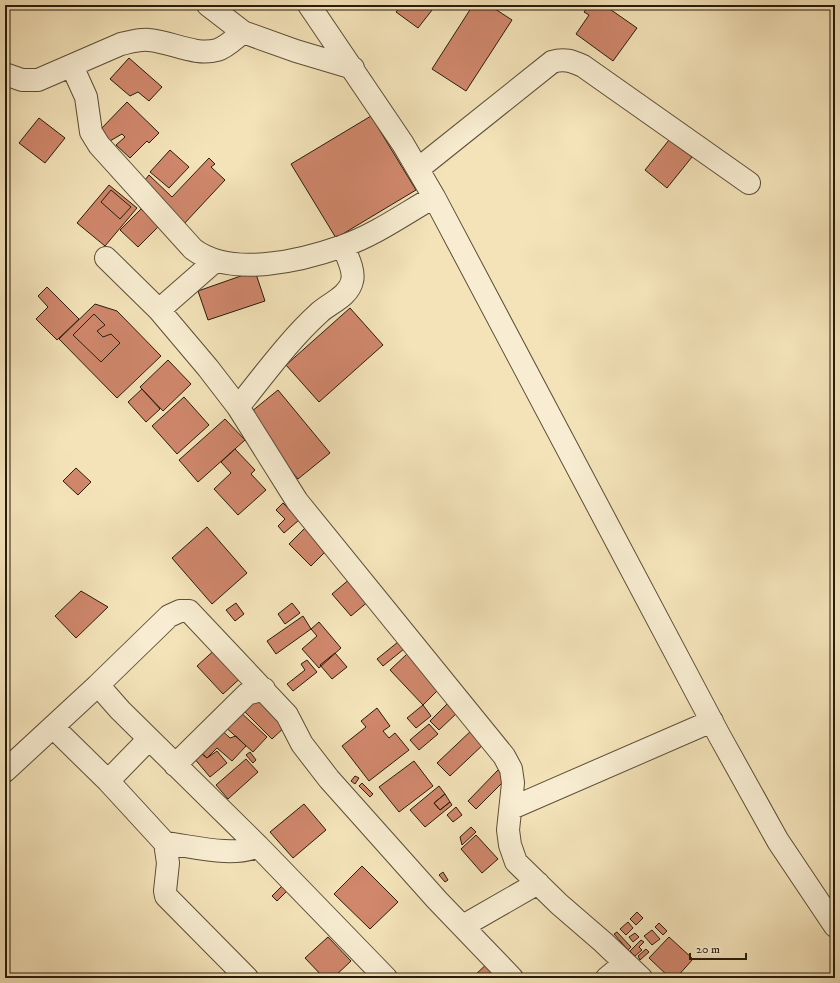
<svg xmlns="http://www.w3.org/2000/svg" width="840" height="983" font-family="'IM FELL DW Pica',serif">
  <style>
    .building { fill: #d0876c; stroke: #281c0b }
    .lines { fill: none; stroke-linecap: round; stroke-linejoin: round }
    .minor-casing { stroke: #5b4e36; stroke-width: 24 }
    .minor { stroke: #f8edd2; stroke-width: 22 }
  </style>
  <rect width="100%" height="100%" fill="#f4e3b9"/>
  <filter id="stains"><feTurbulence type="fractalNoise" baseFrequency=".005" numOctaves="4"/><feColorMatrix values="0 0 0 0 .2 0 0 0 0 .09 0 0 0 0 .02 0 0 0 .5 -.17"/></filter>
  <radialGradient id="worn" r=".72"><stop offset=".6" stop-color="#630" stop-opacity="0"/><stop offset="1" stop-color="#630" stop-opacity=".3"/></radialGradient>
  <path class="building" d="M402,5H436L418,28L396,12Z
    M473,5H489L512,20L466,91L432,69Z
    M589,5H604L637,28L613,61L576,34L589,15L584,12Z
    M129,58L162,87L149,101L138,92L130,96L110,79Z
    M127,102L159,133L149,143L147,141L130,158L116,145L125,137L122,134L110,141L99,131Z
    M371,116L416,190L336,238L291,164Z
    M39,118L65,138L45,163L19,143Z
    M669,140L692,157L667,188L645,170Z
    M170,150L189,167L169,188L150,172Z
    M209,158L215,164L211,167L225,180L183,225L141,185L149,175L172,197Z
    M109,185L137,208L105,246L77,223Z
    M111,190L131,207L120,219L101,202Z
    M141,209L159,226L138,247L120,230Z
    M255,271L265,301L208,320L198,291Z
    M47,287L79,319L57,340L36,319L48,307L38,296Z
    M95,304L117,311L161,356L117,398L59,339Z
    M350,308L383,345L319,402L286,365Z
    M94,314L105,325L97,331L103,337L111,334L120,343L101,362L73,335Z
    M168,360L191,384L163,411L140,387Z
    M142,389L160,409L146,422L128,402Z
    M278,390L330,453L298,479L246,416Z
    M184,397L209,425L177,454L152,426Z
    M225,419L245,440L198,482L179,460Z
    M235,449L255,470L251,474L266,490L238,515L214,489L231,473L221,462Z
    M76,468L91,482L78,495L63,481Z
    M283,503L299,520L284,533L278,526L285,519L276,510Z
    M207,527L247,573L212,604L172,558Z
    M306,527L328,549L311,566L289,544Z
    M351,578L370,600L351,616L332,594Z
    M81,591L108,607L76,638L55,616Z
    M236,603L244,614L235,621L226,610Z
    M292,603L300,613L285,624L278,614Z
    M303,616L311,629L276,654L267,641Z
    M319,622L341,648L319,668L302,649L317,636L311,629Z
    M398,642L404,649L383,666L377,659Z
    M219,646L245,674L223,694L197,666Z
    M335,653L347,667L332,679L320,665Z
    M407,654L439,689L423,705L390,670Z
    M307,660L317,672L293,691L287,684L305,670L301,664Z
    M259,694L288,724L272,739L243,710Z
    M448,703L458,712L439,730L430,721Z
    M423,705L431,716L416,728L407,718Z
    M377,708L390,726L383,731L389,738L395,733L409,750L369,781L342,746L366,727L361,721Z
    M237,709L267,737L253,752L222,724Z
    M429,724L438,734L419,750L410,740Z
    M219,728L230,738L236,736L246,746L232,761L217,748L207,758L199,751Z
    M474,728L487,741L450,776L437,763Z
    M199,751L207,758L217,751L227,763L210,777L193,757Z
    M250,752L256,760L253,763L246,755Z
    M246,759L258,772L228,799L216,785Z
    M414,761L433,786L399,812L379,787Z
    M498,770L507,778L476,809L468,801Z
    M355,776L359,778L355,784L351,781Z
    M362,783L373,794L370,797L359,786Z
    M439,786L445,794L434,803L440,810L450,802L452,805L425,827L410,810Z
    M445,794L450,802L440,810L434,803Z
    M304,804L326,830L293,858L270,832Z
    M456,807L462,815L453,822L447,815Z
    M471,827L476,832L462,845L460,837Z
    M476,835L498,859L482,873L461,849Z
    M362,866L398,902L370,929L334,894Z
    M443,872L448,880L445,882L439,875Z
    M284,884L289,889L277,901L272,896Z
    M637,912L643,918L636,925L630,919Z
    M628,922L633,928L626,935L620,929Z
    M659,923L667,931L663,935L655,927Z
    M652,930L660,939L652,945L644,936Z
    M617,932L631,947L628,950L614,934Z
    M635,933L639,937L633,942L629,937Z
    M328,937L351,961L333,978H324L305,958Z
    M669,937L693,959L676,978H670L649,958Z
    M641,940L644,942L639,947L642,950L635,956L630,951Z
    M646,949L649,952L640,960L638,956Z
    M493,958L511,978H472Z"/>
  <g class="lines">
    <defs>
      <path id="minor" d="M208,5L243,32L296,51L353,68
        M309,5L403,144L434,197L719,735L778,841L835,926
        M72,66L86,97L91,132L99,145L193,249C231,278 301,261 343,246C375,235 404,214 434,197
        M5,74L22,80H38L121,44C130,42 140,39 149,40C172,42 195,56 217,50C227,47 235,38 243,32
        M418,169L552,62C564,58 572,61 583,66L749,183
        M106,258L159,310L208,368L238,407L297,501L504,756L511,769L513,783L508,830L510,845L516,862L559,904L603,942L641,978
        M159,310L215,261
        M238,407C264,375 289,340 320,312C330,303 349,296 352,281C355,271 347,256 343,246
        M98,685L120,710L258,846L386,978
        M53,727L108,781L165,843L168,863L165,891L166,896L247,978
        M175,765L247,694L264,689
        M5,771L98,685L169,616L180,611H189L287,715L302,744L329,779L437,900L512,978
        M108,781L149,739
        M512,808L712,721
        M165,843C192,846 233,858 258,846
        M463,926L538,883
        M607,978L625,963"/>
    </defs>
    <use href="#minor" class="minor-casing"/>
    <use href="#minor" class="minor"/>
  </g>
  <rect width="840" height="983" fill="none" stroke="#f4e3b9" stroke-width="20"/>
  <rect x="6" y="6" width="828" height="971" fill="none" stroke="#281c0b" stroke-width="2"/>
  <rect x="10" y="10" width="820" height="963" fill="none" stroke="#281c0b"/>
  <path d="M690 953v6h56v-6" fill="none" stroke="#281c0b" stroke-width="2"/>
  <text x="696" y="953" font-size="12" fill="#281c0b" stroke="#f8edd2" stroke-width="3" paint-order="stroke">20 m</text>
  <rect width="100%" height="100%" filter="url(#stains)"/>
  <rect width="100%" height="100%" fill="url(#worn)"/>
</svg>
